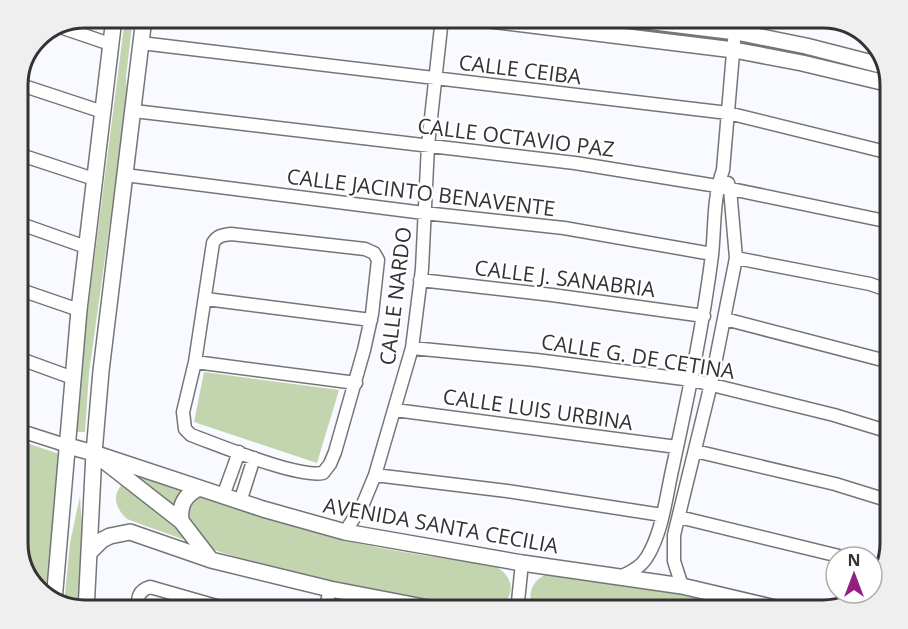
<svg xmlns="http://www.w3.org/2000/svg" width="908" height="629" font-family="'Open Sans',sans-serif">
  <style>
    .green { fill: #c2d5ae }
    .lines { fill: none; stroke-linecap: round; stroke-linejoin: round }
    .minor-casing { stroke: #747579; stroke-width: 15 }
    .tertiary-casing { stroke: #747579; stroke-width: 18 }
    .minor { stroke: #fff; stroke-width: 12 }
    .tertiary { stroke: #fff; stroke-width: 15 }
    .labels { text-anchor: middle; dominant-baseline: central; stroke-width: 5; stroke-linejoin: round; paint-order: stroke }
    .street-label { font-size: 21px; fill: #333335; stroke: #fff }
    .rim { fill: none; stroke: #333335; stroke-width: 3 }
  </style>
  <rect width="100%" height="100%" fill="#f9faff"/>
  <path class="green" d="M125,18H133L126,77L127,100L89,373L85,432H76L81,364Z
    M543,18H601L719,32L717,40Z
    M752,37L883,69L888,78L751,45Z
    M204,372L339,390L317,463L194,422Z
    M18,440L62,455L45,595L18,547Z
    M132,477L146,478C216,503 287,527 361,544C404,553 448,559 492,565C517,575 517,601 492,611C419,601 347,588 275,568C225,555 176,537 127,519C111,504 112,488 132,477Z
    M80,496L83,545L78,609L64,604L70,543Z
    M550,573L674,591L762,611H535C525,594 532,579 550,573Z"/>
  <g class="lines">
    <defs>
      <path id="minor" d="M63,28L110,44
        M141,43L728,113L890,153
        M18,84L103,112
        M134,111L575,163L717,186L890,222
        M18,154L94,179
        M125,175L424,213L564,228L712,254
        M18,223L86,247
        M231,234L365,249L374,253L378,260L372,314L364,350L335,452L330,464L323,473C297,478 219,445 191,435L185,429L183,412L195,362L213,243C217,236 222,235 231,234Z
        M736,258L870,284L890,291
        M420,280L552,295L704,316
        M18,289L79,310
        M206,299L371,320
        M725,319L890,362
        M412,348L536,360L692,380L834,415L890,432
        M18,358L73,378
        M195,362L356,383
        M395,410L677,447
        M18,430L68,446
        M695,451L835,484L890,501
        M375,475L507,491L662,515
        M223,496L239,452
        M240,502L254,458
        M679,517L843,557
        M345,532L363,504L375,475L412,348L422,269L428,145L442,18
        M872,566L882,569
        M622,576C632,571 641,567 647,557C663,531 666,496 673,466C688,396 703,326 712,255C715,227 713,197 723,170L736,18
        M682,586L674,561V535L711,384L736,258L730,189L728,183
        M137,611C138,599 137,591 150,587L234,611
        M325,611L330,589
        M517,611L522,563"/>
      <path id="tertiary" d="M474,18L734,50L802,63L890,84
        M622,18L736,32L806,46L880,65
        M68,446L94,453L181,521L211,560
        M94,453L263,509L345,532L522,563L682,586L788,611
        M181,521C179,505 185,495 199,488
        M89,553L102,540L110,536L130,532L211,560L330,589L444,611
        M54,601L79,310L114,18
        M86,611L94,453L101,371L144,18"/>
    </defs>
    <use href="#minor" class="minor-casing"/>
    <use href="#tertiary" class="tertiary-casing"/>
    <use href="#minor" class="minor"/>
    <use href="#tertiary" class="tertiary"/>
  </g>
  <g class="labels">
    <g class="street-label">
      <text transform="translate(520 69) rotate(7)">CALLE CEIBA</text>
      <text transform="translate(516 137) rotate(7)">CALLE OCTAVIO PAZ</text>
      <text transform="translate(421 192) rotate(7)">CALLE JACINTO BENAVENTE</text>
      <text transform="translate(565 278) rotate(7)">CALLE J. SANABRIA</text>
      <text transform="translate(395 296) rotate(-83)">CALLE NARDO</text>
      <text transform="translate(638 356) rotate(9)">CALLE G. DE CETINA</text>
      <text transform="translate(538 409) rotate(8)">CALLE LUIS URBINA</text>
      <text transform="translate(441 525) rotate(10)">AVENIDA SANTA CECILIA</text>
    </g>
  </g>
  <path d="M0 0H908V629H0ZM85 28H823A57 57 0 0 1 880 85V543A57 57 0 0 1 823 600H85A57 57 0 0 1 28 543V85A57 57 0 0 1 85 28Z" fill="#efefef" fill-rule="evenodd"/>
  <path class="rim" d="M85 28H823A57 57 0 0 1 880 85V543A57 57 0 0 1 823 600H85A57 57 0 0 1 28 543V85A57 57 0 0 1 85 28Z"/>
  <g transform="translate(854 575)"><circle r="28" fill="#ffffff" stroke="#adadae" stroke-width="1.5"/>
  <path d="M0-4.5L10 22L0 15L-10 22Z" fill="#92207f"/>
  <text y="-9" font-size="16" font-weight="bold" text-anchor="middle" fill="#333335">N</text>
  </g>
</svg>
